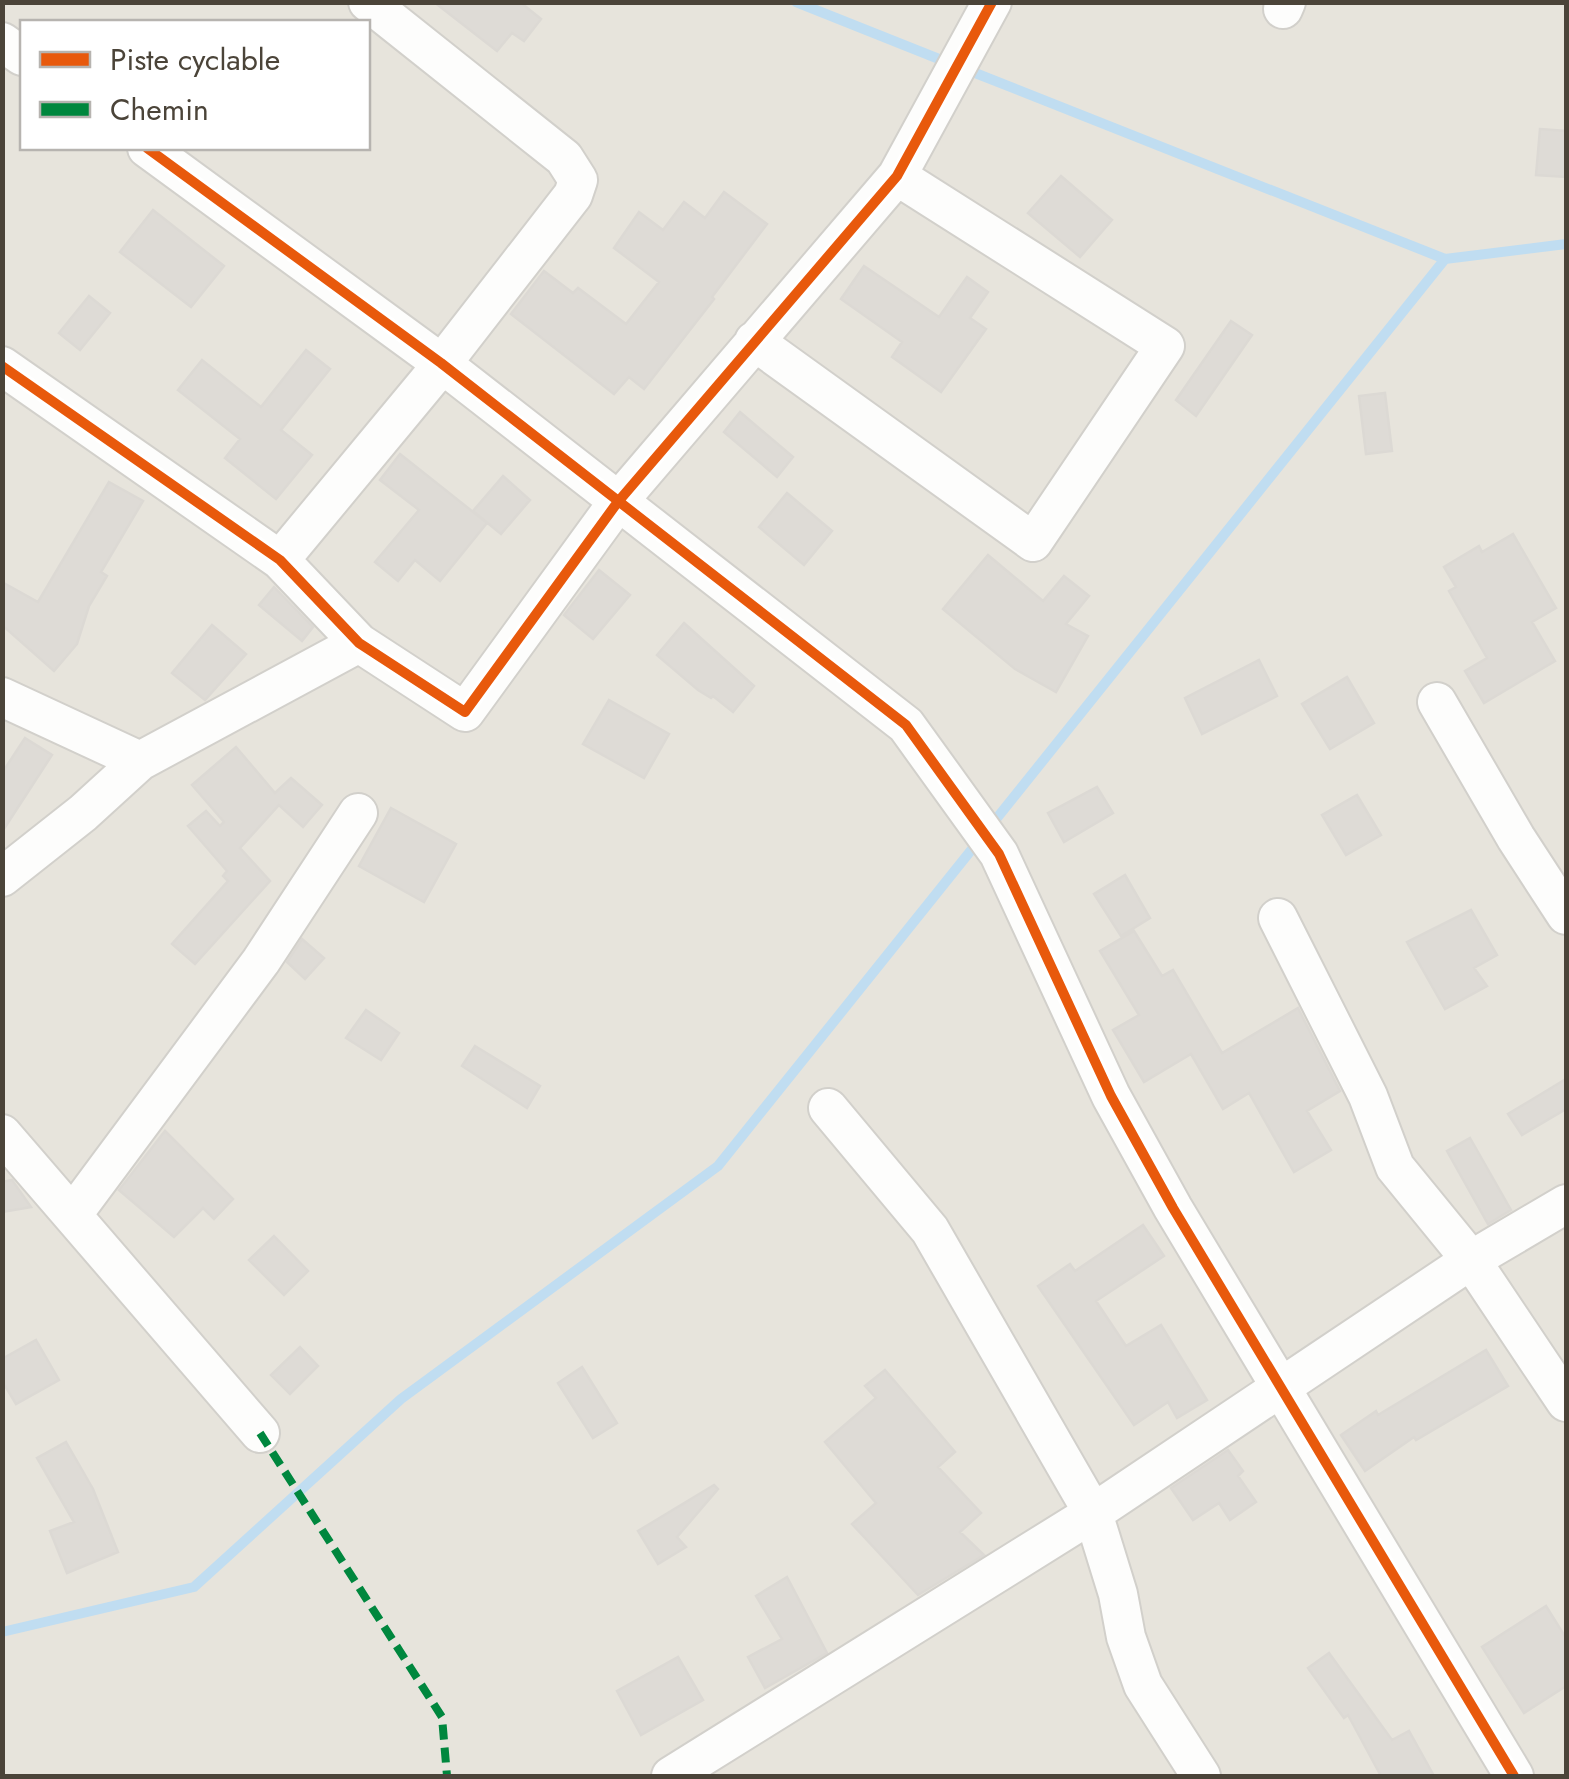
<svg xmlns="http://www.w3.org/2000/svg" width="1569" height="1779" font-family="Jost,sans-serif">
  <style>
    .residential { fill: #e7e4dc; fill-rule: evenodd }
    .lines { fill: none; stroke-linecap: round; stroke-linejoin: round }
    .stream { stroke: #c0ddf1; stroke-width: 10 }
    .building { fill: #dedbd6; stroke: #dcd9d4; stroke-width: 2.5 }
    .street-casing { stroke: #d2d0cb; stroke-width: 42 }
    .street { stroke: #fdfdfc; stroke-width: 38 }
    .quiet { stroke: #00873e; stroke-width: 8; stroke-dasharray: 15 8; stroke-linecap: butt }
    .cycleway-casing { stroke: #fff; stroke-width: 16 }
    .cycleway { stroke: #e8590c; stroke-width: 10 }
  </style>
  <rect width="100%" height="100%" fill="#f4f2ee"/>
  <path class="residential" d="M3,3H1566V1776H3ZM22,22H368V148H22Z"/>
  <g class="lines">
    <path class="stream" d="M796,2L949,63
      M965,69L1445,259
      M2,1632L194,1587L401,1399L718,1166L1445,259L1566,244"/>
  </g>
  <path class="building" d="M434,2H520L541,19L524,41L512,33L497,51Z
    M1540,129L1566,131V177L1536,175Z
    M1061,176L1112,220L1080,257L1028,213Z
    M724,192L767,224L712,297L714,299L644,389L629,377L614,394L511,314L544,271L573,293L578,288L626,324L659,282L614,248L639,212L663,230L684,202L705,218Z
    M153,210L224,266L191,307L120,252Z
    M864,266L939,317L967,277L988,292L970,318L986,329L941,392L892,357L902,342L841,299Z
    M89,296L110,313L80,350L59,333Z
    M1231,321L1252,335L1196,416L1176,400Z
    M306,350L330,369L281,430L312,455L276,499L225,458L240,439L178,390L202,360L261,407Z
    M1385,393L1392,451L1366,454L1359,396Z
    M740,412L793,457L777,477L724,432Z
    M400,454L487,523L440,581L415,560L398,581L375,562L419,510L380,480Z
    M503,476L530,500L501,534L473,511Z
    M109,482L143,501L101,572L107,576L89,606L77,644L54,671L2,625V582L38,602Z
    M787,493L832,531L804,565L759,527Z
    M1513,534L1556,608L1532,622L1555,661L1484,703L1465,671L1487,658L1449,591L1456,587L1444,567L1479,546L1482,552Z
    M988,555L1043,601L1064,576L1089,596L1066,624L1088,636L1056,692L1015,669L943,609Z
    M599,570L630,595L593,639L564,615Z
    M274,587L313,627L302,641L259,605Z
    M684,623L754,686L733,712L713,696L711,698L698,690L657,655Z
    M212,625L246,654L205,700L172,673Z
    M1259,660L1277,696L1202,734L1185,698Z
    M1347,677L1374,723L1330,749L1302,704Z
    M609,700L669,734L644,778L583,744Z
    M25,738L52,755L2,832V773Z
    M236,747L275,793L291,778L322,805L303,827L279,805L240,848L270,881L195,964L172,944L228,881L223,876L227,871L188,826L206,811L220,826L224,822L192,785Z
    M1097,787L1113,813L1064,842L1048,813Z
    M1357,795L1381,835L1346,855L1322,815Z
    M391,808L456,844L424,902L359,866Z
    M1125,875L1150,918L1121,936L1094,894Z
    M1471,910L1497,955L1474,968L1487,986L1445,1009L1407,942Z
    M1134,931L1162,976L1173,970L1222,1053L1298,1008L1340,1091L1307,1111L1331,1150L1294,1172L1249,1093L1223,1109L1191,1054L1144,1082L1113,1030L1139,1015L1100,951Z
    M302,939L324,958L305,979L287,962Z
    M366,1010L399,1033L381,1060L346,1038Z
    M475,1046L540,1086L527,1108L462,1066Z
    M1566,1079V1109L1522,1135L1508,1114Z
    M165,1131L233,1199L214,1219L203,1208L174,1237L119,1190Z
    M1470,1138L1511,1210L1488,1224L1447,1151Z
    M12,1180L31,1207L2,1212V1182Z
    M1143,1225L1164,1256L1096,1301L1126,1346L1161,1325L1207,1400L1177,1418L1168,1402L1134,1425L1038,1286L1070,1264L1075,1271Z
    M274,1236L308,1271L284,1295L249,1260Z
    M36,1340L59,1380L16,1404L2,1381V1359Z
    M300,1347L318,1366L290,1394L271,1375Z
    M1486,1350L1508,1386L1416,1440L1414,1437L1365,1471L1341,1435L1376,1411L1378,1415Z
    M582,1367L617,1423L593,1438L558,1383Z
    M885,1370L955,1452L938,1467L981,1513L960,1532L984,1555L918,1595L852,1524L876,1503L825,1442L876,1398L865,1386Z
    M66,1442L93,1489L118,1552L67,1573L50,1531L74,1522L37,1458Z
    M1228,1450L1243,1471L1238,1476L1256,1502L1230,1520L1219,1503L1193,1520L1171,1488Z
    M714,1485L718,1489L677,1537L686,1547L658,1564L638,1531Z
    M787,1577L827,1653L765,1688L748,1657L782,1639L756,1596Z
    M1546,1606L1566,1638V1686L1524,1713L1482,1647Z
    M1329,1653L1392,1740L1409,1731L1434,1776H1381L1348,1715L1344,1718L1308,1668Z
    M678,1657L703,1700L641,1735L617,1691Z"/>
  <g class="lines">
    <defs>
      <path id="street" d="M1283,9L1286,2
        M2,42L22,56
        M147,148L441,363L906,725L999,854L1111,1096L1173,1208L1514,1776
        M754,341L1033,542L1165,346L897,176
        M2,366L280,560L359,643L465,712L617,503L897,176L992,2
        M280,560L430,379L573,195L578,180L564,158L368,2
        M2,697L140,761
        M1437,702L1516,838L1566,915
        M2,877L83,813L140,761L359,643
        M1278,918L1368,1096L1395,1167L1471,1260L1566,1402
        M828,1108L930,1230L1093,1513L1118,1594L1126,1637L1143,1685L1201,1776
        M2,1134L260,1433
        M73,1214L261,961L358,813
        M671,1776L1093,1513L1471,1260L1566,1204"/>
    </defs>
    <use href="#street" class="street-casing"/>
    <use href="#street" class="street"/>
    <path class="quiet" d="M260,1433L442,1717L447,1776"/>
    <defs>
      <path id="cycleway" d="M147,148L441,363L906,725L999,854L1111,1096L1173,1208L1514,1776
        M2,366L280,560L359,643L465,712L617,503L897,176L992,2"/>
    </defs>
    <use href="#cycleway" class="cycleway-casing"/>
    <use href="#cycleway" class="cycleway"/>
  </g>
  <rect width="1569" height="1779" fill="none" stroke="#4b4439" stroke-width="10"/>
  <rect x="20" y="20" width="350" height="130" fill="#ffffff" stroke="#b7b4b0" stroke-width="2.5"/>
  <rect x="40" y="52" width="50" height="15" fill="#e8590c" stroke="#b7b4b0" stroke-width="2.5"/>
  <text x="110" y="70" font-size="30" fill="#4b4439">Piste cyclable</text>
  <rect x="40" y="102" width="50" height="15" fill="#00873e" stroke="#b7b4b0" stroke-width="2.5"/>
  <text x="110" y="120" font-size="30" fill="#4b4439">Chemin</text>
</svg>
